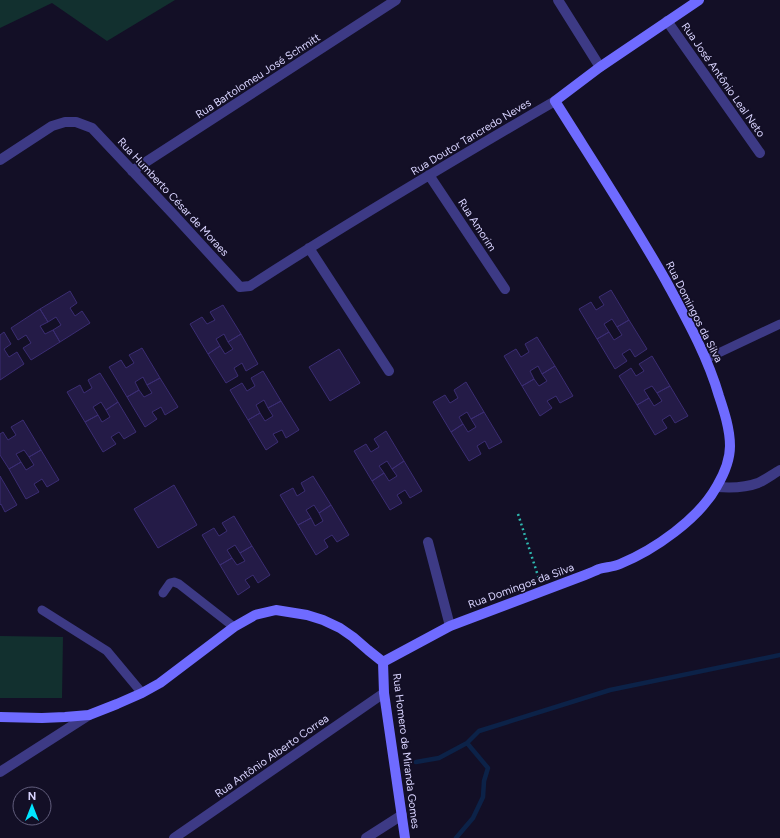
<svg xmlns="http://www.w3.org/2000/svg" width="780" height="838" font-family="Figtree,sans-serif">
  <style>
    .green { fill: #12302f }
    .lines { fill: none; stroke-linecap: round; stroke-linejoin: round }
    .stream { stroke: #0c2248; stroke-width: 4.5 }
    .building { fill: #241b47; stroke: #3b2d73 }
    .path { stroke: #2fb8b0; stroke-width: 2.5; stroke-dasharray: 2 3; stroke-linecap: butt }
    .lane { stroke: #3d3a85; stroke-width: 9 }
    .street { stroke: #3d3a85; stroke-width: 10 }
    .secondary { stroke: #6f6bff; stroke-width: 10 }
    .labels { text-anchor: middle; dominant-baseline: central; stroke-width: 3.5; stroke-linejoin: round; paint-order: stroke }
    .street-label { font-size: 11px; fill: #d9d4ff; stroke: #130f26 }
  </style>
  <rect width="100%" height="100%" fill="#130f26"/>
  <path class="green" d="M0,0H175L107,41L52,3L0,28Z
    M0,636L63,637L62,698H0Z"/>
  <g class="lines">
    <path class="stream" d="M416,762L439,758L467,743L479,731L610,690L780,655
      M456,838L473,818L483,797L484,781L488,768L467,743"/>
  </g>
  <path class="building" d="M611,290L629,320L617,327L612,319L604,324L609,332L597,339L579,309L591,302L596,310L604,305L599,297Z
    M70,291L77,303L70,308L75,316L82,311L90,323L60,342L53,330L61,325L56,317L48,322L40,309Z
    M223,305L241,334L228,342L224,334L216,339L220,346L208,354L190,324L202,317L207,324L215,320L210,312Z
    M40,309L48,322L40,326L45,334L53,330L60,342L31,360L23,348L31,343L26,335L18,340L11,328Z
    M629,320L647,349L635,357L630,349L622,354L627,361L615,369L597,339L609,332L614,340L622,335L617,327Z
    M4,332L11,344L4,349L9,357L17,352L24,364L0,380V335Z
    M241,334L258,364L246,371L242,363L234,368L238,376L226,383L208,354L220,346L225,354L233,349L228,342Z
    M537,337L555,366L542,374L538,366L530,371L534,379L522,386L504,356L516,349L521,357L529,352L525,344Z
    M142,348L160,378L147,385L143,377L135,382L139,390L127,397L109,367L121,360L126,368L134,363L129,355Z
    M339,349L360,383L330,401L309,367Z
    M652,356L670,386L657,393L652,386L644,390L649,398L637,405L619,376L631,368L636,376L644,371L639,364Z
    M555,366L573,396L560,403L556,396L547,401L552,408L540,416L522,386L534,379L539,386L547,381L542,374Z
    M263,371L281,401L268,408L264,400L256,405L260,413L248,420L230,390L242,383L247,391L255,386L251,378Z
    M100,373L118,402L106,410L101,402L93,407L98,415L85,422L67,392L80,385L84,393L92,388L88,380Z
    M160,378L178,407L165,415L161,407L152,412L157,419L145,427L127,397L139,390L144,397L152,393L147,385Z
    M466,382L484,412L471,419L467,412L459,417L463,424L451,432L433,402L445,395L450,403L458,398L454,390Z
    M670,386L688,416L675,423L670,415L662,420L667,428L655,435L637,405L649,398L654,406L662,401L657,393Z
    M281,401L299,430L286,438L282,430L273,434L278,442L266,450L248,420L260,413L265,421L273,416L268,408Z
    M118,402L136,432L124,439L119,432L111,437L116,444L103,452L85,422L98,415L102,422L110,417L106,410Z
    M484,412L502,442L489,449L485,441L477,446L481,454L469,461L451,432L463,424L468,432L476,427L471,419Z
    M23,420L41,450L29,457L24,450L16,454L21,462L9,469L0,455V434L3,432L8,440L16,435L11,427Z
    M386,431L404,461L392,469L387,461L379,466L384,473L372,481L354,451L366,444L371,452L379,447L374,439Z
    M41,450L59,480L47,487L42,479L34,484L39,492L26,499L9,469L21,462L26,470L34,465L29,457Z
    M404,461L422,491L410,498L405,490L397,495L402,503L390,510L372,481L384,473L389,481L397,476L392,469Z
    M0,476L17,505L5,512L1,504L0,505Z
    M313,476L331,505L319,513L314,505L306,510L311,518L298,525L280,495L293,488L297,496L305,491L301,483Z
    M174,485L197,525L158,548L134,509Z
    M331,505L349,535L337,542L332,535L324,540L328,547L316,555L298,525L311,518L315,526L323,521L319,513Z
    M234,516L252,546L240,553L235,545L227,550L232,558L220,565L202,535L214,528L219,536L227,531L222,523Z
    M252,546L270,575L258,583L253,575L245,580L250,587L238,595L220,565L232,558L237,565L245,561L240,553Z"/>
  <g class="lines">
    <path class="path" d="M518,514L539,579"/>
    <path class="lane" d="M706,359L780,324
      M163,593L170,583L174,582L179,584L234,627
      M42,610L107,651L142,693"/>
    <path class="street" d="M558,0L600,67
      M667,21L760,153
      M0,160L52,126L65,122H76L92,128L174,215L240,287L250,286C350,221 452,161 555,101
      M132,171L396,0
      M429,175L505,289
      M309,248L389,371
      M717,487C730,488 745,488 758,483C765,480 773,474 780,470
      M428,542L450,626
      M0,772L89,715
      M174,838L384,693
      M366,838L402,815"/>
    <path class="secondary" d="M383,662L450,626L585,575C590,573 595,571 599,569C606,567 613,567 620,564C654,550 699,519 717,486C724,474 730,460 730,446C730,429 724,411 719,396C707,355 686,318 666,281C631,219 592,160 555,101L600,67L699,0
      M0,717L42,718L65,717L89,715L117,704L142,693L160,683L234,627L255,615L276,610L307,615L323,620L340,628L353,637L368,650L383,662L384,693L405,838"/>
  </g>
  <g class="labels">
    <g class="street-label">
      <text transform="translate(258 76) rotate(-33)">Rua Bartolomeu José Schmitt</text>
      <text transform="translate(723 80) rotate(55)">Rua José Antônio Leal Neto</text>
      <text transform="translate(471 137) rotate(-31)">Rua Doutor Tancredo Neves</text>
      <text transform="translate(173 197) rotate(47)">Rua Humberto César de Moraes</text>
      <text transform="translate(477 225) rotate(57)">Rua Amorim</text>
      <text transform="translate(694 312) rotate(63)">Rua Domingos da Silva</text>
      <text transform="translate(521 586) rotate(-20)">Rua Domingos da Silva</text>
      <text transform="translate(406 751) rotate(83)">Rua Homero de Miranda Gomes</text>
      <text transform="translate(272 756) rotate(-35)">Rua Antônio Alberto Correa</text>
    </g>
  </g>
  <g transform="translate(32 806)"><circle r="19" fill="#130f26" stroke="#625e7d"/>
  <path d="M0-3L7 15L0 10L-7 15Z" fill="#00e5ff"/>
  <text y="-6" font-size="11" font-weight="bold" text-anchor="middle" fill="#d9d4ff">N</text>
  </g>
</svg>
